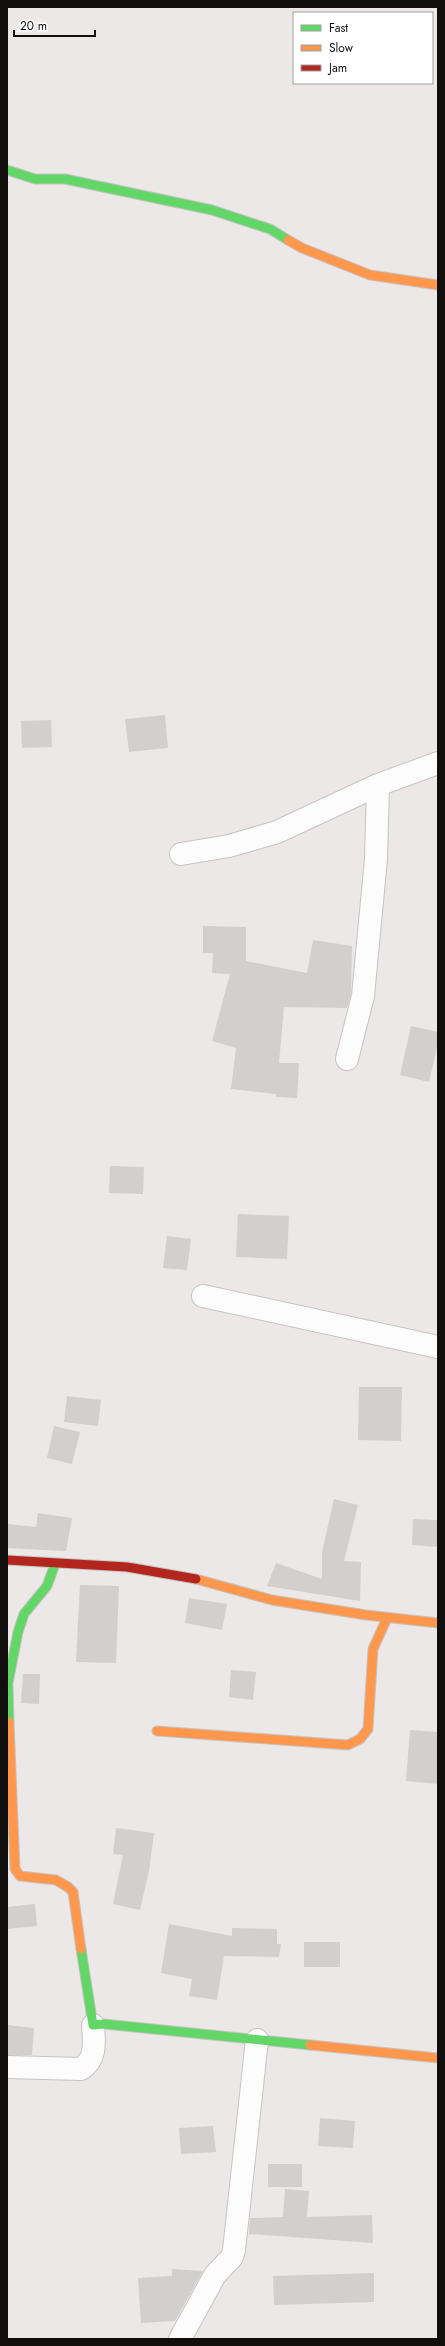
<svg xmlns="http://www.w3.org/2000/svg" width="445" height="2346" font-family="Jost,sans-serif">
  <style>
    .building { fill: #d2cfcf }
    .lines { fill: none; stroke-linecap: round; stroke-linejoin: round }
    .street-casing { stroke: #c6c3c3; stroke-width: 24 }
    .fast-casing { stroke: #c6c3c3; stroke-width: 11 }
    .slow-casing { stroke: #c6c3c3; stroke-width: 11 }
    .jam-casing { stroke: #c6c3c3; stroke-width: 11 }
    .street { stroke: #fcfcfc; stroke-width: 22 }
    .fast { stroke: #63d668; stroke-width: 9 }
    .slow { stroke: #ff974d; stroke-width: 9 }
    .jam { stroke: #b3261e; stroke-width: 9 }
  </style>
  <rect width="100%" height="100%" fill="#ece8e8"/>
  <path class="building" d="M165,715L168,748L129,752L125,719Z
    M51,720L52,747L22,748L21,721Z
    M203,926L246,927V961L307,973L313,940L352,946L351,994L347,1008L284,1007L279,1063H299L297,1098L276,1097V1094L231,1089L236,1048L212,1041L230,974L212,973L213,953H203Z
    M411,1026L438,1032V1043L429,1082L400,1075Z
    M110,1166L144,1167L143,1194L109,1193Z
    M238,1214L289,1216L287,1259L236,1257Z
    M167,1236L191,1239L187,1270L163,1268Z
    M359,1387H402L401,1441L358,1440Z
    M67,1396L101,1400L98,1426L64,1422Z
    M54,1426L80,1432L72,1464L47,1458Z
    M334,1499L358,1505L344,1561L361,1562L360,1601L267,1586L276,1563L322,1579V1552Z
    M38,1513L72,1518L66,1551L7,1548V1524L36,1527Z
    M413,1519L438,1520V1547L412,1545Z
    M80,1585L119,1586L116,1663L76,1662Z
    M189,1598L227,1604L222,1630L185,1623Z
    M231,1670L256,1672L253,1700L229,1697Z
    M23,1674H40L39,1704L21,1703Z
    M410,1730L438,1732V1784L406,1781Z
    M116,1828L154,1833L149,1871L140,1910L113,1904L123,1855L113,1854Z
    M35,1904L37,1926L7,1929V1907Z
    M169,1924L232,1936V1928L277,1929V1944H281L279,1957L224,1956L217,2000L189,1996L192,1979L161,1973Z
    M304,1942H340V1967H304Z
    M7,2025L34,2028L32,2055H7Z
    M320,2118L355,2121L353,2148L318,2146Z
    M213,2126L216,2152L181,2154L179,2128Z
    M268,2164H302V2187H268Z
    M285,2189L309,2191L307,2217L372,2215L373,2243L249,2234L250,2218L283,2217Z
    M172,2269L203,2271L175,2321L141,2323L138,2278L172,2276Z
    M374,2273V2302L274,2305L273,2276Z"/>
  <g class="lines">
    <defs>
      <path id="street" d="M181,854L229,846L277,832L378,785L438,763
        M347,1059L363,996L376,859L378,785
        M203,1296L438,1347
        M7,2067L81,2069C97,2059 94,2042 93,2025
        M180,2339L215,2275L232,2257L234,2250L257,2040"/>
      <path id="fast" d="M7,170L35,179H65L212,210L270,229L288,240
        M9,1722L8,1683L18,1632L24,1614L47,1586L55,1564
        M81,1949L93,2025L104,2024L310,2045"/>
      <path id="slow" d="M288,240L302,248L370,275L438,285
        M196,1579L272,1600L366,1615L438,1623
        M9,1722L15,1869L20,1876L56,1880L68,1887L73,1892L81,1949
        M157,1731L348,1745L360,1739L368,1729L373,1649L387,1618
        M310,2045L438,2058"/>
      <path id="jam" d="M7,1560L127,1567L196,1579"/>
    </defs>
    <use href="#street" class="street-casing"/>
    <use href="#fast" class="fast-casing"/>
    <use href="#slow" class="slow-casing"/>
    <use href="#jam" class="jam-casing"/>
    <use href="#street" class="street"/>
    <use href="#fast" class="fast"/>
    <use href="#slow" class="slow"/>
    <use href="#jam" class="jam"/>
  </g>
  <rect width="445" height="2346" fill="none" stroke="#110e0e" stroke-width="16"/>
  <rect x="293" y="12" width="140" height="72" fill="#ffffff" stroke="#a09f9f"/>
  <rect x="301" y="25" width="20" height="6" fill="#63d668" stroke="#a09f9f"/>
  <text x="329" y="32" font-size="12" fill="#110e0e">Fast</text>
  <rect x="301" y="45" width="20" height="6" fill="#ff974d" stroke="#a09f9f"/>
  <text x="329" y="52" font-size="12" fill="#110e0e">Slow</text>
  <rect x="301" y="65" width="20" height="6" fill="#b3261e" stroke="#a09f9f"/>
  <text x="329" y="72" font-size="12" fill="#110e0e">Jam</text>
  <path d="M14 30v6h81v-6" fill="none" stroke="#110e0e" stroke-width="2"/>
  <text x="20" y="30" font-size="12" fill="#110e0e" stroke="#ffffff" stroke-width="3" paint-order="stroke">20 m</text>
</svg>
